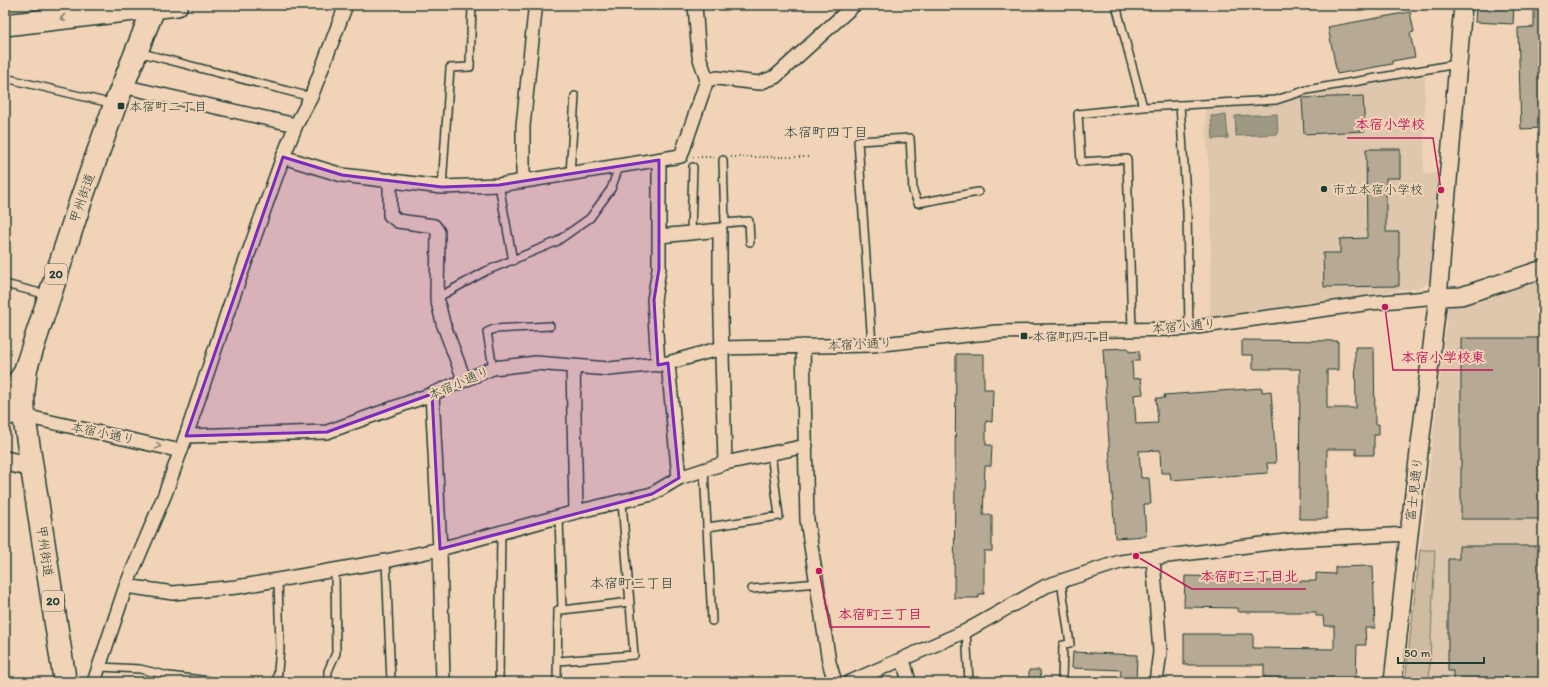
<svg xmlns="http://www.w3.org/2000/svg" width="1548" height="687" font-family="Itim,'Klee One',sans-serif">
  <style>
    .built { fill: #dfc7ad }
    .green { fill: #cfbba2; stroke: #777c6b }
    .water { fill: #9e9983; stroke: #6b7463 }
    .building { fill: #b6aa94; stroke: #1f3d34 }
    .lines { fill: none; stroke-linecap: round; stroke-linejoin: round }
    .service-casing { stroke: #1f3d34; stroke-width: 10 }
    .minor-casing { stroke: #1f3d34; stroke-width: 16 }
    .tertiary-casing { stroke: #1f3d34; stroke-width: 20 }
    .secondary-casing { stroke: #1f3d34; stroke-width: 22 }
    .primary-casing { stroke: #1f3d34; stroke-width: 24 }
    .trunk-casing { stroke: #1f3d34; stroke-width: 25 }
    .path { stroke: #1f3d34; stroke-width: 2; stroke-dasharray: 1 3; stroke-linecap: butt }
    .service { stroke: #f1d4b8; stroke-width: 7 }
    .minor { stroke: #f1d4b8; stroke-width: 13 }
    .tertiary { stroke: #f1d4b8; stroke-width: 17 }
    .secondary { stroke: #f1d4b8; stroke-width: 19 }
    .primary { stroke: #f1d4b8; stroke-width: 21 }
    .trunk { stroke: #f1d4b8; stroke-width: 22 }
    .oneway { stroke: #7d816f }
    .marked { fill: #7b2cbf; fill-opacity: 0.2; stroke: #7b2cbf; stroke-width: 3; stroke-linejoin: round }
    .poi-dot { fill: #1f3d34; stroke: #f1d4b8; stroke-width: 1.5 }
    .labels { text-anchor: middle; dominant-baseline: central; stroke-width: 4; stroke-linejoin: round; paint-order: stroke }
    .shield { fill: #f1d4b8; stroke: #5e6a5c; stroke-width: 1 }
    .shield-label { font-size: 12px; font-weight: bold; fill: #1f3d34 }
    .poi-label { font-size: 13px; fill: #1f3d34; stroke: #f1d4b8; text-anchor: start }
    .street-label { font-size: 13px; fill: #1f3d34; stroke: #f1d4b8 }
    .neighbourhood-label { font-size: 14px; fill: #1f3d34; stroke: #f1d4b8 }
    .leader { fill: none; stroke: #c2185b; stroke-width: 1.5 }
    .callout-dot { fill: #c2185b; stroke: #f1d4b8; stroke-width: 1.5 }
    .callout-label { font-size: 14px; text-anchor: middle; font-weight: bold; fill: #c2185b; stroke: #f1d4b8; stroke-width: 4; stroke-linejoin: round; paint-order: stroke }
  </style>
  <rect width="100%" height="100%" fill="#f1d4b8"/>
  <filter id="ink" filterUnits="userSpaceOnUse"><feTurbulence type="fractalNoise" baseFrequency=".025" numOctaves="2"/><feDisplacementMap in="SourceGraphic" scale="8" xChannelSelector="R" yChannelSelector="G"/><feConvolveMatrix kernelMatrix="1 2 1 2 8 2 1 2 1" color-interpolation-filters="sRGB"/></filter>
  <g filter="url(#ink)">
    <path class="built" d="M1425,74L1424,174L1439,173L1430,282L1422,287L1210,317L1211,204L1205,108L1274,105L1323,91Z
      M1543,277V682H1405L1448,307Z"/>
    <path class="green" d="M1420,550H1435L1429,682H1405Z"/>
    <path class="water" d="M1277,114L1278,134L1236,136L1235,116Z
      M1226,115L1228,138L1213,139L1211,116Z"/>
    <path class="building" d="M1476,5H1514L1513,24L1475,22Z
      M1534,5H1543V128L1521,129L1518,28L1534,27Z
      M1410,12L1414,32L1410,33L1415,57L1392,61V64L1337,74L1328,27Z
      M1363,96L1365,131L1304,134L1302,98Z
      M1366,149H1400V178H1386V232H1399V286L1324,287L1323,253H1340V239L1367,238Z
      M1461,338H1543V519H1461Z
      M1242,340L1338,341V370H1327V408H1356L1355,347H1374L1375,424H1379V435H1374V455H1356V449H1327V519H1299L1300,369H1253V355H1242Z
      M1128,348L1129,352L1139,351V361H1132L1133,379L1141,378L1143,394L1134,395L1136,424L1158,423L1156,398H1165L1164,395L1262,388V392L1271,391L1276,463H1267L1268,473L1171,480L1170,473H1161L1160,450L1139,451L1141,478H1149L1151,504H1144L1146,536L1115,538L1103,349Z
      M956,354H984V389H993L992,422L986,421V445H992L991,466H985L983,515H992V551H984V594H979V598H954Z
      M1459,546H1543V682H1453V671H1448V559H1459Z
      M1373,566L1375,628H1365L1366,645H1357L1356,679L1264,678V665H1184V634H1253V648L1334,649V626H1324L1323,616H1316V612H1238V608L1184,607L1185,576L1234,577V581H1316V573L1335,574V567Z
      M1073,652L1137,655L1136,682H1120L1121,670L1072,668Z
      M1029,670H1040L1041,681H1029Z"/>
    <g class="lines">
      <defs>
        <path id="service" d="M1116,5L1143,107
          M138,52L311,97
          M5,78L114,104
          M1180,105L1187,211L1189,328
          M570,174L575,96
          M499,185L513,261
          M442,187L450,68L470,67L472,5
          M725,223L749,221L750,242
          M720,230L725,223L723,160
          M691,233L693,167
          M5,284L48,295
          M437,298L486,271L556,242L590,218L611,189L619,167
          M1132,330L1127,159L1081,162L1078,114L1143,107L1276,100L1307,90L1457,64
          M872,345L858,141L910,138L913,191L918,203L978,192
          M493,368L487,332L494,329L550,326
          M704,470L712,621
          M708,527L779,516L771,453
          M386,561L391,682
          M1061,581L1070,644L1063,645L1062,682
          M752,589L817,583
          M562,610L630,602
          M966,631L969,682
          M558,661L634,655L622,502
          M100,667L140,669L169,676L218,682
          M277,682L280,648L278,580
          M328,682V671L336,653L335,570
          M499,682L501,533
          M557,682L558,610H562L559,517"/>
        <path id="minor" d="M707,80L717,78L759,83L775,77L854,5
          M122,86L296,125
          M283,157L342,175L442,187L499,185L681,156L707,80L699,56L695,5
          M390,180V215L398,221L434,226L438,232L437,298L443,323L464,379
          M523,181V126L535,11
          M660,236L720,230V281L725,463
          M803,346L807,520L829,662L835,682
          M668,363L679,478
          M658,365L654,300L659,269V160
          M573,366L576,512
          M432,394L440,549L443,682
          M5,418L24,416L181,451
          M186,436L327,432L432,394L493,368L536,363L609,369L668,363L721,348L872,345L997,332L1182,329L1371,303L1438,297
          M1153,558L1160,652L1156,682
          M126,586L173,593L237,587L386,561L440,549L576,512L652,494L679,478L725,463L806,446
          M903,659L909,682
          M94,682L126,586L165,494L186,436L231,302L283,157L296,125L311,97L346,5
          M850,682L966,631L1046,586L1120,562L1294,540L1409,534"/>
        <path id="tertiary" d="M1438,297L1461,296L1543,269
          M1393,682L1409,534L1438,297L1463,5"/>
        <path id="secondary" d="M5,406L11,390L26,368
          M5,461L33,467"/>
        <path id="primary" d="M5,25L177,5"/>
        <path id="trunk" d="M65,682L24,416L23,397L26,368L82,197L115,105L155,5"/>
      </defs>
      <use href="#service" class="service-casing"/>
      <use href="#minor" class="minor-casing"/>
      <use href="#tertiary" class="tertiary-casing"/>
      <use href="#secondary" class="secondary-casing"/>
      <use href="#primary" class="primary-casing"/>
      <use href="#trunk" class="trunk-casing"/>
      <path class="path" d="M693,157H715
        M731,157H810"/>
      <use href="#service" class="service"/>
      <use href="#minor" class="minor"/>
      <use href="#tertiary" class="tertiary"/>
      <use href="#secondary" class="secondary"/>
      <use href="#primary" class="primary"/>
      <use href="#trunk" class="trunk"/>
    </g>
    <defs><path id="oneway-chevron" d="M-2-3.5L2.5 0L-2 3.5" fill="none" stroke-width="1.6" stroke-linecap="round" stroke-linejoin="round"/></defs>
    <g class="oneway">
      <use href="#oneway-chevron" transform="translate(63 18) rotate(174)"/>
      <use href="#oneway-chevron" transform="translate(158 446) rotate(12)"/>
    </g>
  </g>
  <path class="marked" d="M283,157L342,175L442,187L499,185L659,160V269L654,300L658,365L668,363L679,478L652,494L440,549L432,394L327,432L186,436Z"/>
  <g class="poi-dot">
    <rect x="117" y="102" width="8" height="8" rx="2"/>
    <circle cx="1324" cy="189" r="4"/>
    <rect x="1020" y="332" width="8" height="8" rx="2"/>
  </g>
  <g class="labels">
    <g class="shield">
      <rect x="45" y="264" width="22" height="20" rx="3"/>
      <rect x="42" y="591" width="22" height="20" rx="3"/>
    </g>
    <g class="shield-label">
      <text x="56" y="274">20</text>
      <text x="53" y="601">20</text>
    </g>
    <g class="poi-label">
      <text x="129" y="106">本宿町二丁目</text>
      <text x="1332" y="189">市立本宿小学校</text>
      <text x="1032" y="336">本宿町四丁目</text>
    </g>
    <g class="street-label">
      <text transform="translate(82 198) rotate(-71)">甲州街道</text>
      <text transform="translate(1184 326) rotate(-5)">本宿小通り</text>
      <text transform="translate(860 344) rotate(-3)">本宿小通り</text>
      <text transform="translate(459 383) rotate(-23)">本宿小通り</text>
      <text transform="translate(103 433) rotate(12)">本宿小通り</text>
      <text transform="translate(1414 489) rotate(-83)">富士見通り</text>
      <text transform="translate(45 551) rotate(82)">甲州街道</text>
    </g>
    <g class="neighbourhood-label">
      <text x="826" y="132">本宿町四丁目</text>
      <text x="632" y="583">本宿町三丁目</text>
    </g>
  </g>
  <path class="leader" d="M1441 190L1433 138H1347M1385 307L1393 370H1493M1136 556L1192 589H1306M819 571L830 627H930"/>
  <g class="callout-dot">
    <circle cx="1441" cy="190" r="4"/>
    <circle cx="1385" cy="307" r="4"/>
    <circle cx="1136" cy="556" r="4"/>
    <circle cx="819" cy="571" r="4"/>
  </g>
  <g class="callout-label">
    <text x="1390" y="129">本宿小学校</text>
    <text x="1443" y="362">本宿小学校東</text>
    <text x="1249" y="581">本宿町三丁目北</text>
    <text x="880" y="619">本宿町三丁目</text>
  </g>
  <rect width="1548" height="687" fill="none" stroke="#f1d4b8" stroke-width="20"/>
  <rect x="10" y="10" width="1528" height="667" fill="none" stroke="#1f3d34" stroke-width="1.5" filter="url(#ink)"/>
  <path d="M1398 657v6h86v-6" fill="none" stroke="#1f3d34" stroke-width="2"/>
  <text x="1404" y="657" font-size="12" fill="#1f3d34" stroke="#f1d4b8" stroke-width="3" paint-order="stroke">50 m</text>
</svg>
